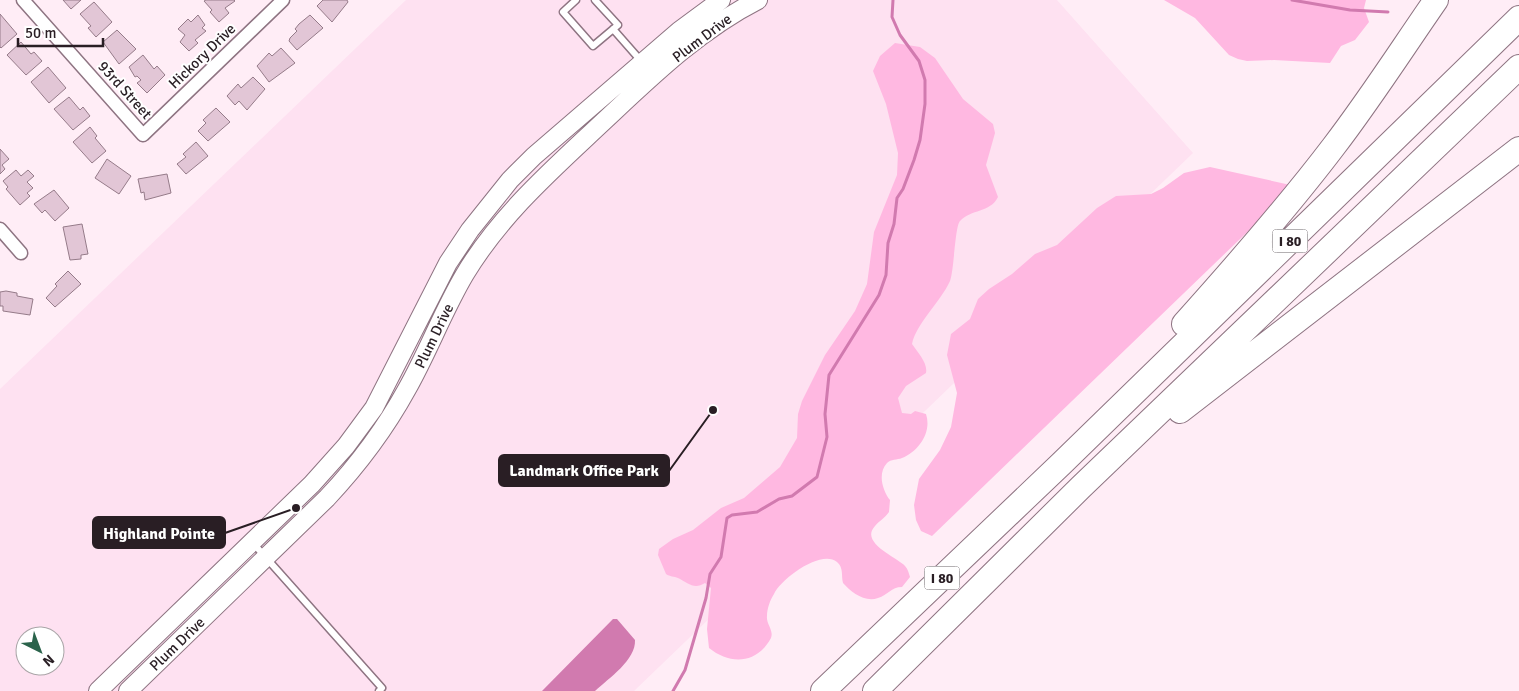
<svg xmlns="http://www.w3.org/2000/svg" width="1519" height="691" font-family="Signika,sans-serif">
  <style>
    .built { fill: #fee1f1; fill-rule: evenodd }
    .green { fill: #ffb8e1 }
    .water { fill: #d17aaf }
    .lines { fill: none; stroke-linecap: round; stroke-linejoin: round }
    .stream { stroke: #d17aaf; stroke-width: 3 }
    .building { fill: #e2c6d6; stroke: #957b89 }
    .lane-casing { stroke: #8e7482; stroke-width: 9 }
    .street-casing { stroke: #8e7482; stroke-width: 15 }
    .secondary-casing { stroke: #8e7482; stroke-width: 20 }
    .highway-casing { stroke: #8e7482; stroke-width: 26 }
    .lane { stroke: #fff; stroke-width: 6 }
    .street { stroke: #fff; stroke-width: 12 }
    .secondary { stroke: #fff; stroke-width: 18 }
    .highway { stroke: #fff; stroke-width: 24 }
    .labels { text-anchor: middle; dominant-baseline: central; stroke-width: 4; stroke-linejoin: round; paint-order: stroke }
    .shield { fill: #fff; stroke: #696266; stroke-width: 1 }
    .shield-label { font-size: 14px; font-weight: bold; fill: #291e24 }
    .street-label { font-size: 15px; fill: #291e24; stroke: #fff }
    .leader { fill: none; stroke: #291e24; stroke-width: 2 }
    .callout-dot { fill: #291e24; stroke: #fff; stroke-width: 2 }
    .callout { fill: #291e24; stroke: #291e24; stroke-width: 2 }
    .callout-label { font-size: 16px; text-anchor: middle; font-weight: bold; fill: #fff }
  </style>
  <rect width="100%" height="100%" fill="#ffedf6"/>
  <path class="built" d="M406,0H1057L1193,153L634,691H0V389ZM25,636H55V666H25Z"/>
  <path class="green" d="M1164,0H1366L1364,8L1369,22L1355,40L1341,46L1330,63L1274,60L1247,61L1238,59L1229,55L1195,18Z
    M895,43L920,47L935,58L963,99L993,124L995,133L986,165L998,197C990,213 971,209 960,221C955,226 954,271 950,281C941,301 916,324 912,344C918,353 928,363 926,373L906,386L898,398L902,413L911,414L915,411L926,414C932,432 919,451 902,458C897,460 891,459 887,463C877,474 883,491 890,500L889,512C885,518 879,521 875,526C859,543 898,558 905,566C908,569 909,574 910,577L902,587C891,587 888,595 878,598C865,603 851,592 843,583C841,576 844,568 837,562C821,549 781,579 774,594C770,600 767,609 767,616C766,624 774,630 771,638C757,664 730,665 709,648L707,629L711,588L705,583C694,590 688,583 678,578C674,576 670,577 666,574L658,555L659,549L673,539L693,530L721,508L744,498L780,467L797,438L798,414L802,401L825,355L855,311L867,284L874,232L897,175L898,153L886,104L873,71L880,56Z
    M1210,167L1295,186L932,536L921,531L916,520L914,505L919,479L940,450L951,427L957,393L947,355L951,334L970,319L978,299L989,289L1012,274L1035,254L1057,245L1097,208L1116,196L1151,194L1163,188L1184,173Z"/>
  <path class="water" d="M613,619H617L635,640C636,660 609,678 595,691H542Z"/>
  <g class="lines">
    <path class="stream" d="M1292,0L1350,10L1388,12
      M673,691L685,670L706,598L710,574L721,557L727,518L732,515L757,512L779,499L792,496L817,477L827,437L825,414L829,375L879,295L886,275L888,243L894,224L897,198L903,189L914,160L920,140L925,104V80L919,61L900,35L892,17L893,0"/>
  </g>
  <path class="building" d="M63,0H81L71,9Z
    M206,0H234L235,1L225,8L229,13L219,22L210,12L212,10L204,1Z
    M323,0H347L348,2L332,22L317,6Z
    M94,2L112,22L96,37L88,28L91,26L80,14Z
    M0,14L17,34L1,48L0,47Z
    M198,15L205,25L202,28L206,31L195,40L198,43L189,51L180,42L185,35L178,29L188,19L191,22Z
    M310,15L323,28L297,50L289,41L290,38L297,31L295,29L299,24Z
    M117,30L136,49L119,64L103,42Z
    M21,42L31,54L34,52L42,61L26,75L7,55Z
    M281,48L295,63L269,82L257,66L269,53L272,56Z
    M143,55L154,69L157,66L165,75L147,93L137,83L141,80L137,76L135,77L129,67Z
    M48,67L66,88L49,103L31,82Z
    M253,77L265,89L247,110L239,101L235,105L227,96L238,84L241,88Z
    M69,97L80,110L83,107L90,116L73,130L54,109Z
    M216,108L230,122L208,141L198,131L206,123L203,120Z
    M90,127L97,136L95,138L106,151L92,163L73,142Z
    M196,142L208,156L186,174L177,164L186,157L183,154Z
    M0,149L9,159L2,165L5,169L0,174Z
    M107,159L131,176L119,194L95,178Z
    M16,170L21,176L28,170L34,176L27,182L33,188L27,193L30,196L20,205L6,189L8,187L3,181Z
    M167,174L171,193L145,200L144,192L141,193L138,179Z
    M54,190L69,208L55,221L45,210L42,213L34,204Z
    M82,224L88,254L81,255V259L70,260L63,227Z
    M68,271L81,284L55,307L46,298L57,286L55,284Z
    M6,291L17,293V296L33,299L30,315L3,311V306H0V292Z"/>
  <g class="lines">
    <defs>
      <path id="lane" d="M576,0L563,12L593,46L618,25L595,0
        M613,29L642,62
        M253,543L382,688L379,691"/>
      <path id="street" d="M23,0L143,135L283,0
        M0,229L21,253"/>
      <path id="secondary" d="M98,691L312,484L346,446L374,408L448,263L470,230L510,180L534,156L679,31L721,0
        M128,691L327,498C358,465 385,429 407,389C428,352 443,311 465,274C501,214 553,169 604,121C651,77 699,30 758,0"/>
      <path id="highway" d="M1184,324C1236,266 1287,208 1334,146C1370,99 1402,49 1436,0
        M1180,411L1519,149
        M823,691L1061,464L1519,18
        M875,691L1081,487L1519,67"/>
    </defs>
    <use href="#lane" class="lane-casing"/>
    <use href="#street" class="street-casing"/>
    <use href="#secondary" class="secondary-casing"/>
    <use href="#highway" class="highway-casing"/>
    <use href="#lane" class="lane"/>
    <use href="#street" class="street"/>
    <use href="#secondary" class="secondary"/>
    <use href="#highway" class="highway"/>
  </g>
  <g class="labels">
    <g class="shield">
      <rect x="1272.5" y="229.5" width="35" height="23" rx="4"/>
      <rect x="924.5" y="566.5" width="35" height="23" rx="4"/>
    </g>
    <g class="shield-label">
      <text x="1290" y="241">I 80</text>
      <text x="942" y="578">I 80</text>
    </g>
    <g class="street-label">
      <text transform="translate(702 38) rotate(-37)">Plum Drive</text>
      <text transform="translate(202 56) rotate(-44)">Hickory Drive</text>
      <text transform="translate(125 90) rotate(48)">93rd Street</text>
      <text transform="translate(434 336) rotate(-64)">Plum Drive</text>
      <text transform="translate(177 644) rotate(-44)">Plum Drive</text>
    </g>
  </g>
  <path class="leader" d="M713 410L669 471M296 508L225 533"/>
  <g class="callout-dot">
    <circle cx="713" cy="410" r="5"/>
    <circle cx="296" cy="508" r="5"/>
  </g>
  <g class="callout">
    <rect x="499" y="455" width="170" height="31" rx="5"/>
    <rect x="93" y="517" width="132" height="31" rx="5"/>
  </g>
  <g class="callout-label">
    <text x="584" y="476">Landmark Office Park</text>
    <text x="159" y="539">Highland Pointe</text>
  </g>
  <g transform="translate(40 651) rotate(138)"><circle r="24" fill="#ffffff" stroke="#a9a5a7"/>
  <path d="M0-4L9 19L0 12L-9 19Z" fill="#2a634b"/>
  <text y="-8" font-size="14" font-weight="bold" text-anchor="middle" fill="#291e24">N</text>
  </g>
  <path d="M18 38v8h85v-8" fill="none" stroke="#291e24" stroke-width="2.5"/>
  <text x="25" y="38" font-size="15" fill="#291e24" stroke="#ffffff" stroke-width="4" paint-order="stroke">50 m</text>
</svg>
